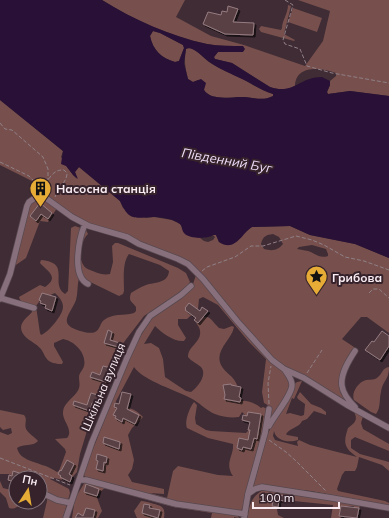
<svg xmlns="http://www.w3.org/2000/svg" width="389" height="518" font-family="Mulish,sans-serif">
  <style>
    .green { fill: #77504d; fill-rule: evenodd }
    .water { fill: #281036; fill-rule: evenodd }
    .building { fill: #584145; stroke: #977d82; filter: url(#shadow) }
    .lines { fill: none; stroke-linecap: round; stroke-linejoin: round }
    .minor-casing { stroke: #584850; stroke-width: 7 }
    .path { stroke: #908087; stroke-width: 1; stroke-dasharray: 4 2; stroke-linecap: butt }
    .minor { stroke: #87707b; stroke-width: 5.5 }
    .labels { text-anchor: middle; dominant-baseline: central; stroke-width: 4; stroke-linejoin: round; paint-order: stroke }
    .poi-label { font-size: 12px; font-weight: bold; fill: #f8ebf1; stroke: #35222b; text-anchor: start }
    .street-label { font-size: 12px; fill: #f8ebf1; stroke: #35222b }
    .water-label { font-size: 13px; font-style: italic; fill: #eeddf9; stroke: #35222b }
  </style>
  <defs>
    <filter id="shadow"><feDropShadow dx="2" dy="2" stdDeviation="0" flood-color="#0009"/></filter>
  </defs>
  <rect width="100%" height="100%" fill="#3f2c35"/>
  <path class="green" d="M102,0H185L176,17L211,36L244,45L305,66L323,41L330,11L298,0H389V96L350,91L328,94L327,92L330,85V81L336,76V73C322,68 296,64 295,86C287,91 279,90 270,87L232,63L215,59L214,57L218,52L243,46C231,46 218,46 207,44C170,36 134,20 102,0Z
    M288,5L291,6L284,34L295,40L294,41L261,32L259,29L261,26L281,30L282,28C282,21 288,13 288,5Z
    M293,8L322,18L317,32L288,22Z
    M153,31L160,33L183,45L184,48L179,61L175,62C161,58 153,50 150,36Z
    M190,48C199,51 205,60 212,64C222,70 233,74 243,79C253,85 262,91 273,94V96C264,101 255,98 245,97C233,96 212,102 204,90V86L198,80L193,82L188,79C185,68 184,60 186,49Z
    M0,100L63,151L61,157L73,175L77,179L75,172L79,167L120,201L123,208L146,218L154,217L172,220L180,224L191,236L200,238L204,241L208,242L213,240L215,237L213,235H216L219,242C239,249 238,235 252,227L290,226L310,235L355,244L389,258V333L367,317H361L342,339L357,349L355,351L340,384L363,416L361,423L363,429L389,444V451L355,437L351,440V448L360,454L389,462V471L382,465L359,457L357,467L355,471H345L342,475L337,489L338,491L385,501L389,503V506L311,491L260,486L253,488L267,435L293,385L297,382L302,381L294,399L292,398L286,414L290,413L301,416L304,415L305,404L298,399L297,397L300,392L311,404L321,408L326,412V415L314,411L307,419L302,421C299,428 291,427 286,434L287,435L298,437V440C289,443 276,441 274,431L273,436L275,440L298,446L297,442L299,440L310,445L357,457C344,448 343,443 348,428C353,424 359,421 354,412L275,360L188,263L98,228L37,194L40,190V185L0,165ZM273,234L279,237L283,244C277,251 272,251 264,249L261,244C263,236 266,235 273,234ZM312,245L326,249L328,254V256C319,259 315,253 308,251C304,250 301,250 297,249L299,247Z
    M41,197L57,208L48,222L40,221L26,258L13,267L29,205Z
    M75,226L86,230L88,234C81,241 77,256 84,266C86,269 91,270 95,272C100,274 105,275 110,274L113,262L112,246L115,243H118L178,268L186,273L190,282L188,285L177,294L144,316L121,346L111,368L105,391L89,424L80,454L77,472L69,481L54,478L50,479L69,489L70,493L63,518H43L47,501L46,483L40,482V478H23L8,474H0V432L8,435L12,433L11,428L3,430L0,427V410L24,415C28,420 24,423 26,429C29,434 35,437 38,441C33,447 24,443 17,448C20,460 33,461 42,465C47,466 52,469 57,472L59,471L66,452L65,449L55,439L67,438C74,430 62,421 63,412C63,404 73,398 77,392C81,386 79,383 79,377C79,373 83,370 84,366C87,353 74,341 63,339L54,343V346L63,362L62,364C57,364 54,364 49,361C44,357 44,352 40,348C35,342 21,338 21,327C22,320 28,317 32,312L31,308L20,300L19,297L40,285L45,287C60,277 47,271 40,263L41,260C72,263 49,283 65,294L68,291L71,228ZM129,254L160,265L169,271C168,284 154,282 146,285C140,287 136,290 131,293C128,302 132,301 136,307V311L134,313C123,316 113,313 104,320C100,323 100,330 95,332C91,334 84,332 80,331C56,324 71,314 76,300C78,293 77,286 79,278H82L119,296L123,294L124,291C124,280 122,263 129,254ZM55,293C59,297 63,301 63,307C63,315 48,333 41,335L40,333L36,306L41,299Z
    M196,275L283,371L290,382L288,391L273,417L272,415V416L270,415C270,408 270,406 264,403L262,392L266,359L249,342L218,305L203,297L199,299L198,309L187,319H178V325L186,338L184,341C174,342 162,333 155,326L144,344L151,343L159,348L163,359L165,377L186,391L191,392C197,388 208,375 201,367C196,363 191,361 188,357C187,347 202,342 200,331C200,327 196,324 195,320C210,313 209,318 219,328L224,329L232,326L234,327C232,340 214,350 221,365C225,373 234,376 237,385L228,399L233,402C241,398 255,402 261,408L263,407L267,409L265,426L243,508L237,515L239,518L234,517V518H211L212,513L173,507L105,488L96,495L102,511L98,518H72L75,498L87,479L83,474L85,469L131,353L143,332L153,317L192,287ZM134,367C143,381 179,391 194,400C201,404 207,411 215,414C222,417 232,418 239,417L242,412C249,418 254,426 246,433L211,431L206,430L196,424L195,418L197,405L194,402C190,407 184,421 187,428L208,438L233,444C234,456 224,463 233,476L218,475L178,466L173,471L167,498L150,493L164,494V489L132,482L128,475L132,469L134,460L128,435L132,428L143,417C136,409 125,406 115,403Z
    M389,367C389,380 383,380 381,392C379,399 381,408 376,414L371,412L354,400C351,393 358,382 366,380C371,379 374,381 378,377C383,373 382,368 389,367Z
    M0,481L3,488L11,490L16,489V502H22C19,506 15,510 9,508L6,498L0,492Z
    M263,490L360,505L359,510L353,506H341L339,516L342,517L341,518H331L333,505L284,500L280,501L277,509L278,515L284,518H247C250,504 251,497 263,490Z
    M141,501C145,501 147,502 151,503C160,506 166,505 164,518H137L134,511Z"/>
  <path class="water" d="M0,0H102C134,20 170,36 207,44C218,46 231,46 243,46L245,49L243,52H218L214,57L215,59L232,63L270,87C294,95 299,77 322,77L330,81V85L327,92L328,94L350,91L389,96V258L355,244L310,235L290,226L252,227C242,233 235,253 219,242L216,235H213C208,239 189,239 184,233C182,231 182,226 180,224C173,219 162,217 153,217C134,218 129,221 120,201L79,167L75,172L78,179L73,175L66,166L61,164L63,151L0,100ZM153,31L160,33L183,45L184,48L179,61L175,62C161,58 153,50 150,36ZM188,48C196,48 204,59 211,63C221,70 232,74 242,79C253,84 262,91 273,94V96C264,101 255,98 245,97C233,96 212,102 204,90L206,83L201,79L193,82L188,79L184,63L186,49Z"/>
  <path class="building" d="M228,6L238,9L233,22L254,23L253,35L225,34L203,24L208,12L221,15L222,11L227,12Z
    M40,203L52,213L48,219L41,214L36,221L30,216Z
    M42,293L56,297L52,311L45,308L46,305L40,303L41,301L39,300Z
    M189,303L200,311L202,307L208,311L198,323L194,320L196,318L185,310L186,309L185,308Z
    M108,330L112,332L110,340L123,344L122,348L104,343Z
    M382,331L389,336V346L380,360L365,350L372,341L374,342Z
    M103,366L111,368L106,382L90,377L92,372L100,375Z
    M231,384V385L241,387L239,397L241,398L240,402L224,399L225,395L223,385Z
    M122,392L131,394L127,409L139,415L135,424L123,418L122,422L115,418L116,416L113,415L117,408L114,407L115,403L119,404Z
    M91,393L101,396L99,402L96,401L95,404L92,403L90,411L73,405L74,401L87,405Z
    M248,412L261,414L257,439L254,438L251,449L243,447L242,450L237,448L239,438L248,440L250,430H248L250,422L242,420L243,415L247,416Z
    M104,437L120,442L119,449L103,443Z
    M97,454L107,457L106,463L104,462L103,471L96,469L98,461L96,460Z
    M67,460L74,464L69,474L72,476L70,482L60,477L61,476L58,474L60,470L61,471Z
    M13,471L32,477V478H16L15,482L8,480L9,475L12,476Z
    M86,484L99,489L97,496L84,492Z
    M265,494L275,496V494L284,496V501L279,500L278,507L272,506L273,501L264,499Z
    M144,504L150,505L149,508L160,510L158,518L142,513Z
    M341,506L359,508L357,518L339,516Z
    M86,508L95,510L93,518H75L78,513L83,516Z"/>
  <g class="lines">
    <defs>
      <path id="minor" d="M85,224C79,238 71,276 88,284
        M0,298L34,308
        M0,299L10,274L27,206L29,202L39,195L43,196L72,217L89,226L127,237L139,244L178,259L188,264L203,279L237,321L272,360L284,369L304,378L347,405L389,428
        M355,351C349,360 340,374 342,386C343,394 350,402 355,407
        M269,426C274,416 292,395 292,385C292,379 288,375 285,370
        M79,480H86L176,504L245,514
        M40,492L57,500L71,503
        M248,494L255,489L262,487L332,498L389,508
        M66,518L92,442L127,358L139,332L150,316L181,295L191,286
        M244,518L248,494L265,433L269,409"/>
    </defs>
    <use href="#minor" class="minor-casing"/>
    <path class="path" d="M285,0L293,5L283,40L285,44L300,49L307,66L332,73L389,83
      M0,123L5,129L12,130L43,157L48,169V180
      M0,162L29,176L39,186V190
      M42,189C48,181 52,169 64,170L67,173C67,182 58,188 55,197
      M202,271L207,267L235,257L251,246H263L296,236L312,240L324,245L345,257L364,261L389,270
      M369,293L373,289H379L389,298
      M307,373L322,350
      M269,404L268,383L271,366
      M269,440L286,452L296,461L326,491
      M0,458L70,485"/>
    <use href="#minor" class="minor"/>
  </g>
  <defs>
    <symbol id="building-pin" viewBox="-11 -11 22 30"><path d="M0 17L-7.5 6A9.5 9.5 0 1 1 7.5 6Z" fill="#e7ac36" stroke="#35222b"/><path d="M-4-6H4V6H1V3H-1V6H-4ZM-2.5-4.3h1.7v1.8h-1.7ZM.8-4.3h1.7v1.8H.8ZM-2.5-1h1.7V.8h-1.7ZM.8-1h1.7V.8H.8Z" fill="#111"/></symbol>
    <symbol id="sight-pin" viewBox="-11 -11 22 30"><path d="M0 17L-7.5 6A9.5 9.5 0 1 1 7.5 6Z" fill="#e7ac36" stroke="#35222b"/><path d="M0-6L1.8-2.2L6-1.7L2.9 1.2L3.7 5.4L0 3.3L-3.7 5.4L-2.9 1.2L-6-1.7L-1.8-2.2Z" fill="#111"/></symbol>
  </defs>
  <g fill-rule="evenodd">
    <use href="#building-pin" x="28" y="176" width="25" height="34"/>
    <use href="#sight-pin" x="304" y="264" width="25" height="34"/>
  </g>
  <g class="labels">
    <g class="poi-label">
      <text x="56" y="188">Насосна станція</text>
      <text x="332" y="277">Грибова</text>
    </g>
    <g class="street-label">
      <text transform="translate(103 387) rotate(-67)">Шкільна вулиця</text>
    </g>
    <g class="water-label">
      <text transform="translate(227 160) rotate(10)">Південний Буг</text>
    </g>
  </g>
  <g transform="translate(28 490) rotate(12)"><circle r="19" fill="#35222b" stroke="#83727a"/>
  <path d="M0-3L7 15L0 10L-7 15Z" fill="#e7ac36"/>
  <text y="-6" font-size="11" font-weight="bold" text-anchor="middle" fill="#f8ebf1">Пн</text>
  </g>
  <path d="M253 502v6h86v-6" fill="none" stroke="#f8ebf1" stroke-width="2"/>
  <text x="259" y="502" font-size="12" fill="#f8ebf1" stroke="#35222b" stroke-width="3" paint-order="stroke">100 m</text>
</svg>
